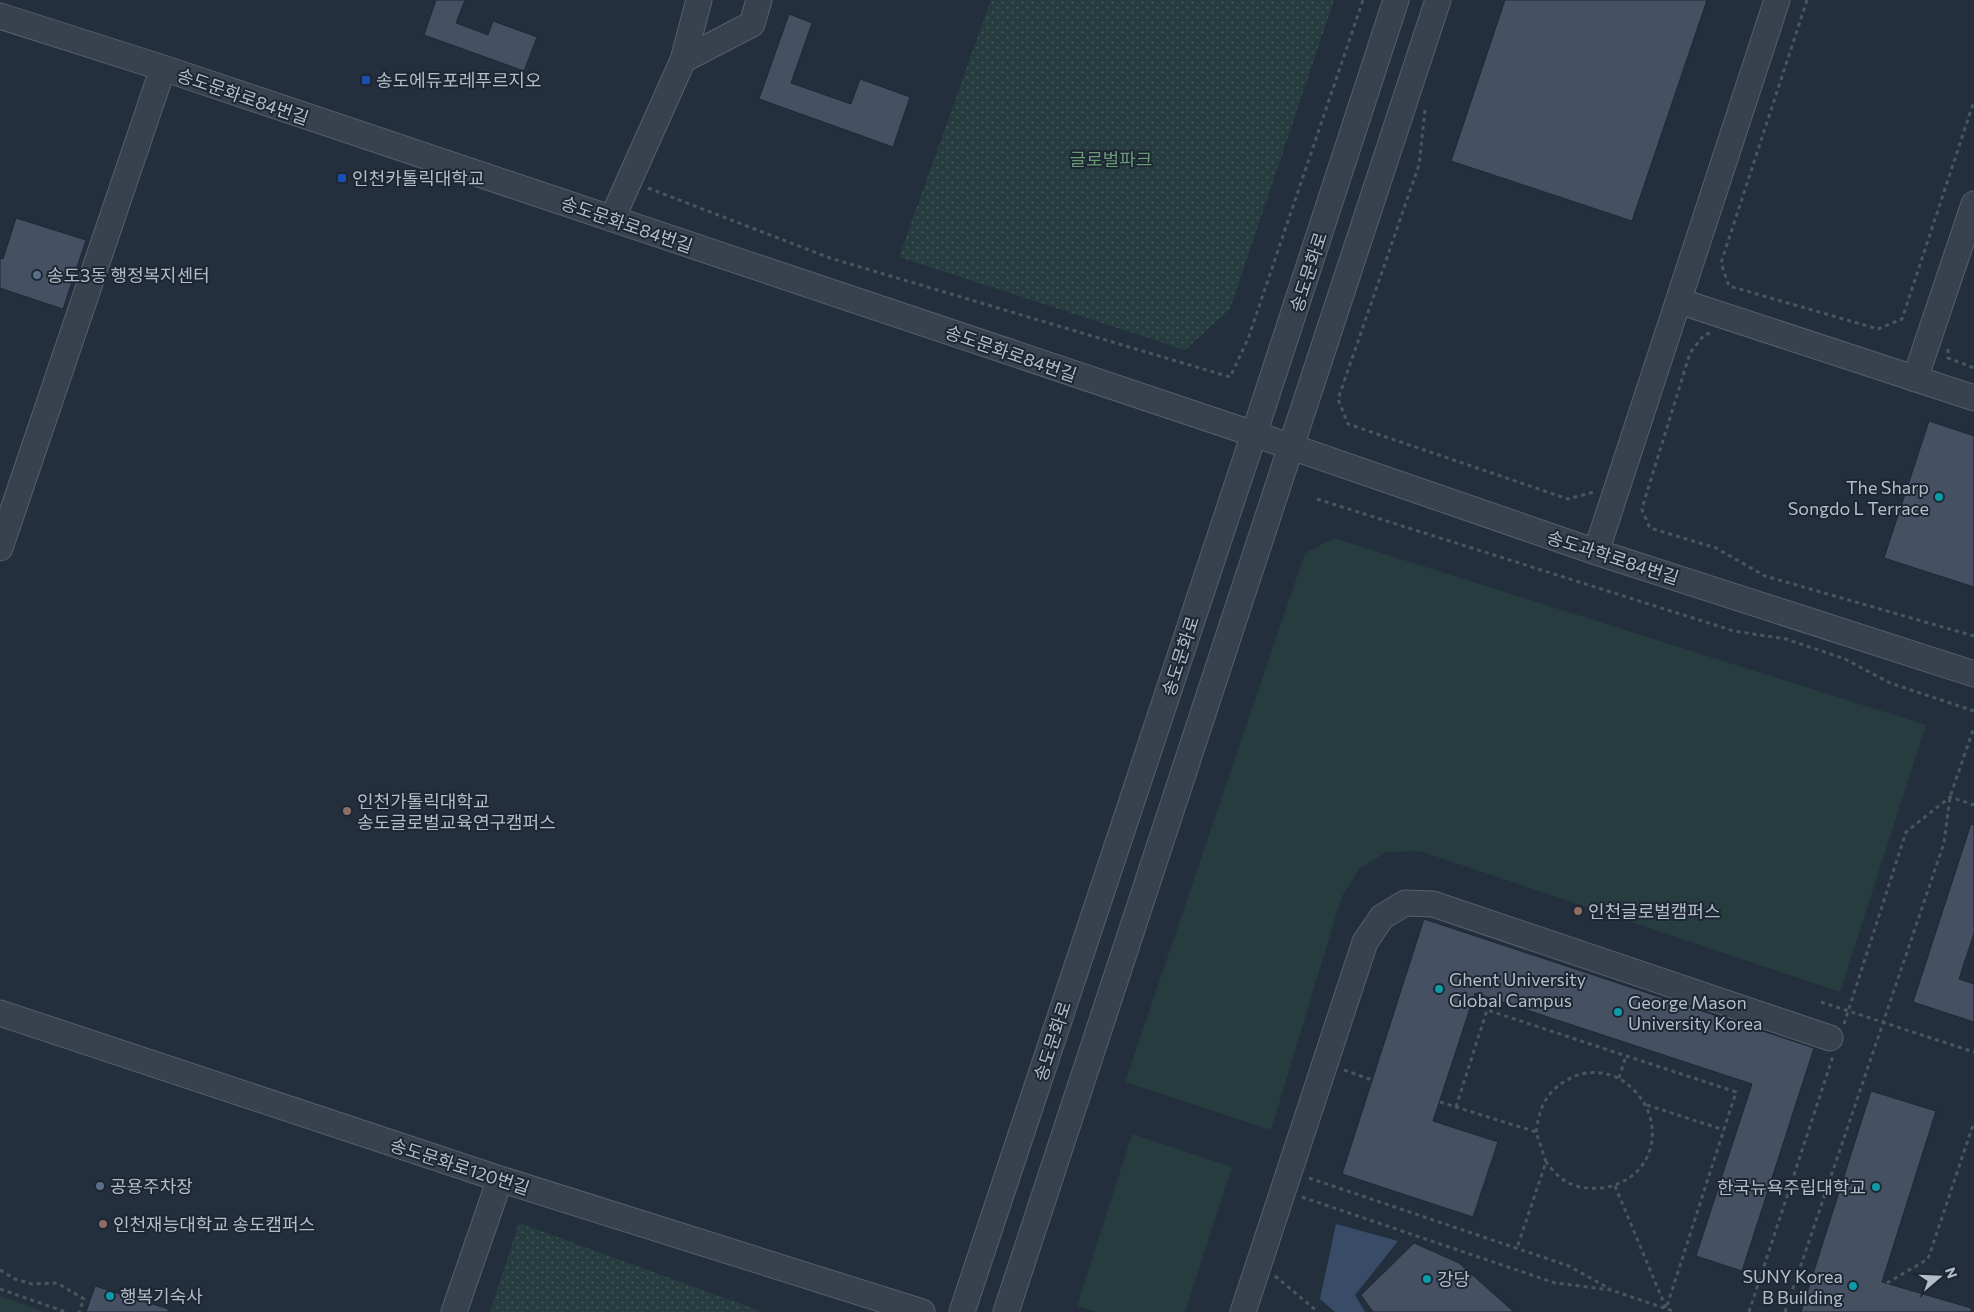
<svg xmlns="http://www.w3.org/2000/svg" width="1974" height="1312" font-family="Commissioner,'Noto Sans KR',sans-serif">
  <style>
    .grass { fill: #263c3f }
    .park { fill: url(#park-dots) }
    .water { fill: #394c67 }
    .building { fill: #455162; stroke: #1f2835 }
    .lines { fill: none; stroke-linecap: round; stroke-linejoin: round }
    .minor-casing { stroke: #565f6c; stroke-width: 27 }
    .path { stroke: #44595c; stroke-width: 3; stroke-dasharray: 4 4; stroke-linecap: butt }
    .minor { stroke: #38414e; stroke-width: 25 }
    .transit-dot { fill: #1a4fb4; stroke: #1d2633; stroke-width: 2 }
    .service-dot { fill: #5c6f8a; stroke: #1d2633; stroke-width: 2 }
    .culture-dot { fill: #0f9aa8; stroke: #1d2633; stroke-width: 2 }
    .education-dot { fill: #8d6e63; stroke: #1d2633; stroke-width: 2 }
    .labels { text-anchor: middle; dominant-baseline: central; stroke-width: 4; stroke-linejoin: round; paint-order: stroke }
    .poi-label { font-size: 18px; fill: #b4bcc9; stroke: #1d2633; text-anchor: start }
    .street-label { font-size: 18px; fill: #b4bcc9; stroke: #1d2633 }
    .park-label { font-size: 18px; fill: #6b9a76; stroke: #1d2633 }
  </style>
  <defs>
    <pattern id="park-dots" width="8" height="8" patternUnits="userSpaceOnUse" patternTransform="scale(1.25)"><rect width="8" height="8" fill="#263c3f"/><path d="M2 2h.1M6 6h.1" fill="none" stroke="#435659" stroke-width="1.8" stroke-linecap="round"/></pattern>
  </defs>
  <rect width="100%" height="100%" fill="#242f3e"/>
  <path class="grass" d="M1334,538L1926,725L1840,992L1420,851L1387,852L1360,868L1342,896L1271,1130L1125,1082L1305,553Z
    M1132,1134L1232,1167L1185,1312H1096L1077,1306Z
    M0,1296L45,1312H0Z"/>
  <path class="park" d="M991,0H1334L1230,309L1185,350L899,257Z
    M519,1223L763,1312H490Z"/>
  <path class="water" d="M1336,1224L1398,1241L1355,1295L1365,1312H1335L1320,1299Z"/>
  <path class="building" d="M436,0H465L456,23L488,35L493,21L537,37L524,71L424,35Z
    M1505,0H1707L1632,221L1451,161Z
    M789,14L812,23L791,83L851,104L860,79L910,97L893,147L759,99Z
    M16,218L86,240L63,309L0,288V258L3,259Z
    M1929,421L1974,436V587L1884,558Z
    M1971,824L1974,825V933L1959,979L1974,984V1022L1913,1002Z
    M1424,919L1814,1048L1742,1271L1696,1256L1752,1084L1475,993L1433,1121L1498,1142L1473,1217L1342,1174Z
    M1871,1091L1936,1111L1882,1282L1971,1308V1312H1801Z
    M1414,1243L1459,1263L1514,1312H1373L1361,1295Z
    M95,1286L168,1309V1312H86Z"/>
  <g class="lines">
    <defs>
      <path id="minor" d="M0,16L163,68L1254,434L1596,552L1974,674
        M683,60L752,24L759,0
        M612,219L683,60L699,0
        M1679,301L1974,398
        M1915,379L1974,204
        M0,548L163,68
        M1596,552L1777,0
        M0,1013L500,1179L922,1312
        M454,1312L500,1179
        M962,1312L1254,434L1396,0
        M1006,1312L1438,0
        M1243,1312L1365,942L1382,917L1405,903L1433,904L1830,1038"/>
    </defs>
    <use href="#minor" class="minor-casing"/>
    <path class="path" d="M1807,0L1721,263L1729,286L1878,329L1902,319L1974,101
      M1425,110L1419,165L1338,399L1348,424L1568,499L1594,492
      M648,188L830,258L1230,377L1248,339L1363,0
      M1710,333L1704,335L1690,353L1644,502L1642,510L1650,528L1716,548L1765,576L1974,636
      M1948,349V358L1974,368
      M1317,499L1734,631L1786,639L1845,659L1890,683L1974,711
      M1821,1002L1974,1052
      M1844,1024L1906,832L1950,797L1974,805
      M1344,1070L1372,1080
      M1619,1078L1626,1056
      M1440,1102L1536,1132L1546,1162L1517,1248
      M1647,1105L1724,1130
      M1456,1107L1487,1010L1736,1092L1666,1309
      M1536,1132C1540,1104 1548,1088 1575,1076C1589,1070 1610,1072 1623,1081C1670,1113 1659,1180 1602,1188C1590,1189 1576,1188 1565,1181C1558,1177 1551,1168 1546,1162
      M1309,1178L1569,1266L1610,1289
      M1615,1186L1666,1308
      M1302,1197L1555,1283L1611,1290L1676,1312
      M0,1270L15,1279L32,1284L57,1283L84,1299L79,1312
      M1275,1276L1318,1312
      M1880,1287L1928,1259L1974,1122
      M0,1289L66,1312
      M1749,1312L1833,1056
      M1785,1312L1944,843L1950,797L1974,727"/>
    <use href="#minor" class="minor"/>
  </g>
  <g class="transit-dot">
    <rect x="361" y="75" width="10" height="10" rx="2.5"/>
    <rect x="337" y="173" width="10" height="10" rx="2.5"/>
  </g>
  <g class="service-dot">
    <circle cx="37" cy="275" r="5"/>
    <circle cx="100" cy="1186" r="5"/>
  </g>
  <g class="culture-dot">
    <circle cx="1939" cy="497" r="5"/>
    <circle cx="1439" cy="989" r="5"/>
    <circle cx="1618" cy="1012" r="5"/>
    <circle cx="1876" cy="1187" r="5"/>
    <circle cx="1427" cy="1279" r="5"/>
    <circle cx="1853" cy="1286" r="5"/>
    <circle cx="110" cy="1296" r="5"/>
  </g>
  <g class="education-dot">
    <circle cx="347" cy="811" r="5"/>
    <circle cx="1578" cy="911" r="5"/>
    <circle cx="103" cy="1224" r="5"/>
  </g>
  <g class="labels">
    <g class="poi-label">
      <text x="376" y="80">송도에듀포레푸르지오</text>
      <text x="352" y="178">인천카톨릭대학교</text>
      <text x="47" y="275">송도3동 행정복지센터</text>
      <text x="1929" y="487" text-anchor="end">The Sharp<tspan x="1929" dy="21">Songdo L Terrace</tspan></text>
      <text x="357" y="801">인천가톨릭대학교<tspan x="357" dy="21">송도글로벌교육연구캠퍼스</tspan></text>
      <text x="1588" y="911">인천글로벌캠퍼스</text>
      <text x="1449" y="979">Ghent University<tspan x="1449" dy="21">Global Campus</tspan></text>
      <text x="1628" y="1002">George Mason<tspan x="1628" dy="21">University Korea</tspan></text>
      <text x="110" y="1186">공용주차장</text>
      <text x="1866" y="1187" text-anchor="end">한국뉴욕주립대학교</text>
      <text x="113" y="1224">인천재능대학교 송도캠퍼스</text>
      <text x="1843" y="1276" text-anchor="end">SUNY Korea<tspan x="1843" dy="21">B Building</tspan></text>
      <text x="1437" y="1279">강당</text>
      <text x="120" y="1296">행복기숙사</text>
    </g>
    <g class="street-label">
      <text transform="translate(243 96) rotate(19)">송도문화로84번길</text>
      <text transform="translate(627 224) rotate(19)">송도문화로84번길</text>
      <text transform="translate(1308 272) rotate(-72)">송도문화로</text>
      <text transform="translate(1011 353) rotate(19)">송도문화로84번길</text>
      <text transform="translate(1613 557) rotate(18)">송도과학로84번길</text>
      <text transform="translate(1180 656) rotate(-72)">송도문화로</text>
      <text transform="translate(1052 1041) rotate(-72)">송도문화로</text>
      <text transform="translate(460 1166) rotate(18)">송도문화로120번길</text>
    </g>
    <g class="park-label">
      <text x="1111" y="159">글로벌파크</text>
    </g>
  </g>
  <g transform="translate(1939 1277) rotate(71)" stroke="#1d2633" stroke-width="4" paint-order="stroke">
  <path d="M0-4L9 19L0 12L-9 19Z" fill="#b4bcc9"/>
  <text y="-8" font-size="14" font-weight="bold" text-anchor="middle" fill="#b4bcc9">N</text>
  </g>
</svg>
